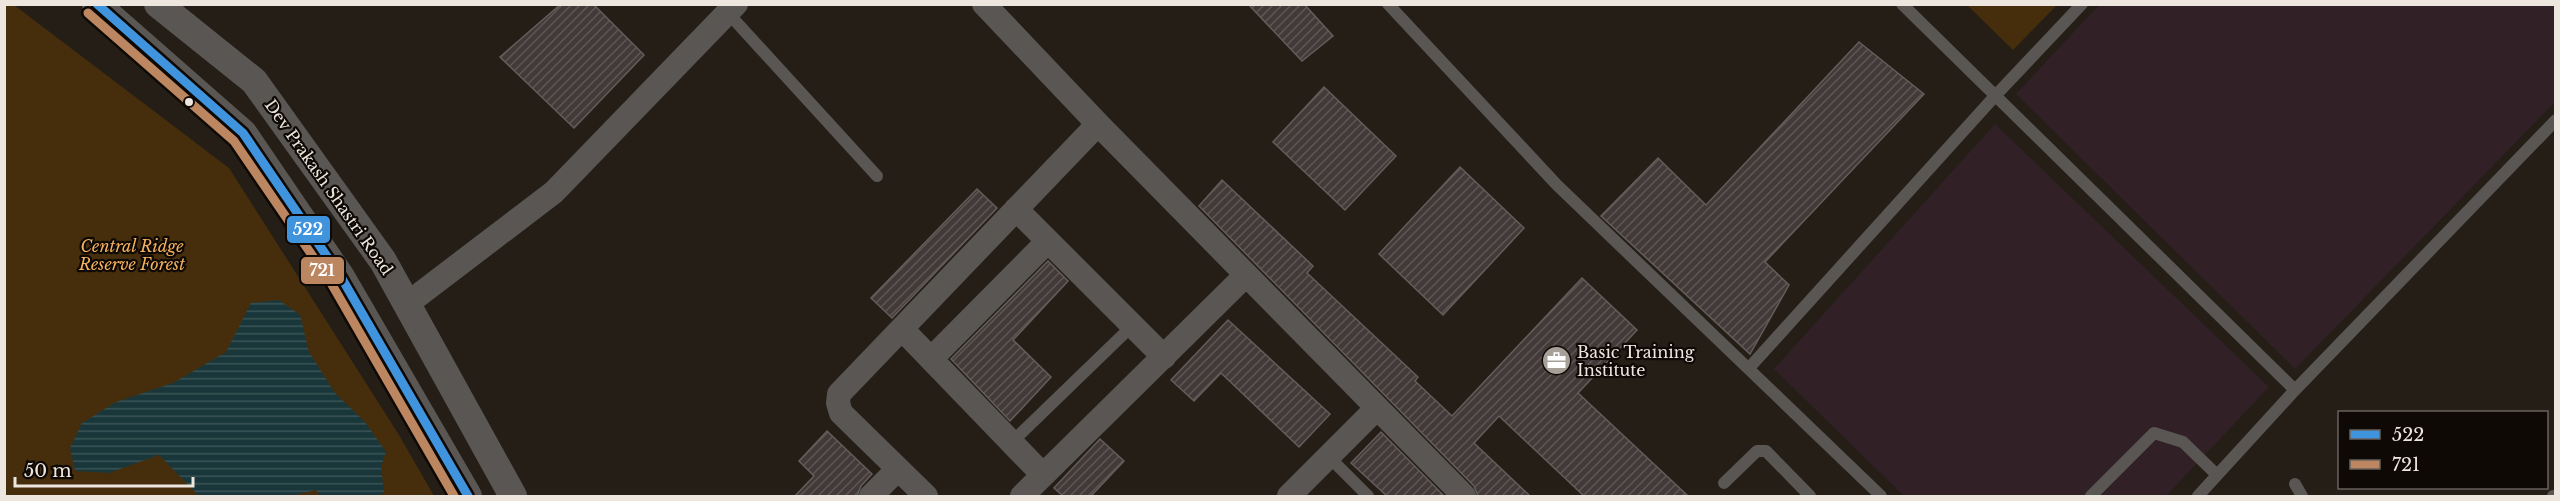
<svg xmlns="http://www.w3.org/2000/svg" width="2560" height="501" font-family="'Libre Baskerville',serif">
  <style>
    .education { fill: #312127 }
    .green { fill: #462e0c }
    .water { fill: url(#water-rules) }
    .building { fill: url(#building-hatch); stroke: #645d5b; stroke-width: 1.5 }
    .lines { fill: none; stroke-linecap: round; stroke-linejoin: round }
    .service { stroke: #595653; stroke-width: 12 }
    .minor { stroke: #595653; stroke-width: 24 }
    .tertiary { stroke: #595653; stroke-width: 28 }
    .bus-1-casing { stroke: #0e0905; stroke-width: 14 }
    .bus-2-casing { stroke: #0e0905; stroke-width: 14 }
    .bus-1 { stroke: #4094de; stroke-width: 9 }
    .bus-2 { stroke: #bb8660; stroke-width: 9 }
    .bus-dot { fill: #ede6de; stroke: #0e0905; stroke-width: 2 }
    .labels { text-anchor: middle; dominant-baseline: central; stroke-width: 4.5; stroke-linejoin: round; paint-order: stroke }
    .street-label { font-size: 16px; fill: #ede6de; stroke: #0e0905 }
    .park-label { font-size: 16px; font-style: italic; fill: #f6b25c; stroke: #0e0905 }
    .poi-label { font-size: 16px; fill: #ede6de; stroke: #0e0905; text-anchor: start }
    .line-badge { stroke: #0e0905; stroke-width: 2 }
    .badge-label { font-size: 16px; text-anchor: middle; font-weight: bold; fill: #fff }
  </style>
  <defs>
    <pattern id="water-rules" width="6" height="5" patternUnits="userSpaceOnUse" patternTransform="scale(1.5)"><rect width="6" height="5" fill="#19373a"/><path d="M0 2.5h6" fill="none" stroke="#3b5456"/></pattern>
    <pattern id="building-hatch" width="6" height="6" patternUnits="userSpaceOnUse" patternTransform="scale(1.5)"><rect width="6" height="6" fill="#413a38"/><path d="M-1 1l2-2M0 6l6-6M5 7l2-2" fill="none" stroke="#5d5654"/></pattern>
  </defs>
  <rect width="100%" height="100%" fill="#241e17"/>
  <path class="education" d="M2099,5H2555V102L2295,369L2016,94Z
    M1995,124L2269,387L2166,496H1904L1774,369Z"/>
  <path class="green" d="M4,5H14L229,168L399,435L434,496H5Z
    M1967,5H2057L2013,50Z"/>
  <path class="water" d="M279,300L300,315L309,352L335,393L365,422L386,452L381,467L384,493L379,496H320L316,490L290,496H199L159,455L109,473L75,471L70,448L82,423L116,402L173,383L226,352L251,303Z"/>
  <path class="building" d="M561,4H593L644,55L574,128L500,57Z
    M1248,4H1304L1333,36L1302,61Z
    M1859,42L1924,94L1765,262L1789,285L1750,354L1601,216L1658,158L1706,205Z
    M1324,87L1396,156L1345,210L1273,142Z
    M1460,167L1524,228L1443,315L1379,254Z
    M1222,180L1313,266L1307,273L1418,377L1415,381L1452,416L1582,278L1637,330L1578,393L1688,496H1584L1499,416L1474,443L1530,496H1478L1474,486L1199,206Z
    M977,189L997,208L892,318L871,298Z
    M1048,261L1068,281L1013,340L1051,377L1010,421L951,359Z
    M1228,320L1330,414L1299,447L1221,373L1194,401L1171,380Z
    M827,431L872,474L861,486L857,496H795L814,476L799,461Z
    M1381,432L1444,496H1387L1351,463Z
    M1100,439L1124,461L1091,496H1063L1054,488Z"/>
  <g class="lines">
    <path class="service" d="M1388,4L1557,185L1881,496
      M1902,4L2295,390
      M728,13L877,176
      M1749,368L1995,96L2082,4
      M1011,443L1133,325
      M1329,457L1368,496
      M1724,483L1757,451H1766L1810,496
      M2295,484L2302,496
      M2091,496L2154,433L2183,442L2217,475
      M2198,496L2295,390L2556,120
      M2553,496H2556"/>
    <path class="minor" d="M984,4L1098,124L1464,496
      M1016,209L1164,357
      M407,304L554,192L736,4
      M902,329L1043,475
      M931,359L1048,241
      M871,496L898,469
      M926,496L841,413L838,403L839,394L1098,124
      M1022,496L1246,275
      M1289,496L1377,408"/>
    <path class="tertiary" d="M96,4L243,133L341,277L468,496
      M158,4L254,81L383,261L513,496"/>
    <defs>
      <path id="bus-1" d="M97,4L243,133L341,277L468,496"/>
      <path id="bus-2" d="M88,13L234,141L331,283L454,496"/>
    </defs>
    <use href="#bus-1" class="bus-1-casing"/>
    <use href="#bus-2" class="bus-2-casing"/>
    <use href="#bus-1" class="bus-1"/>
    <use href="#bus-2" class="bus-2"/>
  </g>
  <defs>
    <symbol id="office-disc" viewBox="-11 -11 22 22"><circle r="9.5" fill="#a7a098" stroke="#0e0905"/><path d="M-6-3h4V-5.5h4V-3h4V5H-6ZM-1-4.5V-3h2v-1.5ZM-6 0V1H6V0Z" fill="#fff"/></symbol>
  </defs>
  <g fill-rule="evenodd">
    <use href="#office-disc" x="1540" y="344" width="33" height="33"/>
  </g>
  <circle class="bus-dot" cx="189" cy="102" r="5"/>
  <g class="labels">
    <g class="street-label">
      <text transform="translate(329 187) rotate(55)">Dev Prakash Shastri Road</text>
    </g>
    <g class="park-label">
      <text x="132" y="246">Central Ridge<tspan x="132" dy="18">Reserve Forest</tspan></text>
    </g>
    <g class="poi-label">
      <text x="1577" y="352">Basic Training<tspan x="1577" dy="18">Institute</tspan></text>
    </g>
  </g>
  <g class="line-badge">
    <rect x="286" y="215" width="45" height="29" rx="6" fill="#4094de"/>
    <rect x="300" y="256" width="45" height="29" rx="6" fill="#bb8660"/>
  </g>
  <g class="badge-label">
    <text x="308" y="235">522</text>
    <text x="322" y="276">721</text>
  </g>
  <rect width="2560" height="501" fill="none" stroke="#ede6de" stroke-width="12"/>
  <rect x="2338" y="411" width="210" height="78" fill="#0e0905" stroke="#67615c" stroke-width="1.5"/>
  <rect x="2350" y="430" width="30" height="9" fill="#4094de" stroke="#67615c" stroke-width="1.5"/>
  <text x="2392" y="441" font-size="18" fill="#ede6de">522</text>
  <rect x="2350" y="460" width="30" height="9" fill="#bb8660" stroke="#67615c" stroke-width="1.5"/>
  <text x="2392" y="471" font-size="18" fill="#ede6de">721</text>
  <path d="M15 477v9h178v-9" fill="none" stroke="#ede6de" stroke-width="3"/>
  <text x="24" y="477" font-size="18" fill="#ede6de" stroke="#0e0905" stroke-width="4.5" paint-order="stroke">50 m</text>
</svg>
